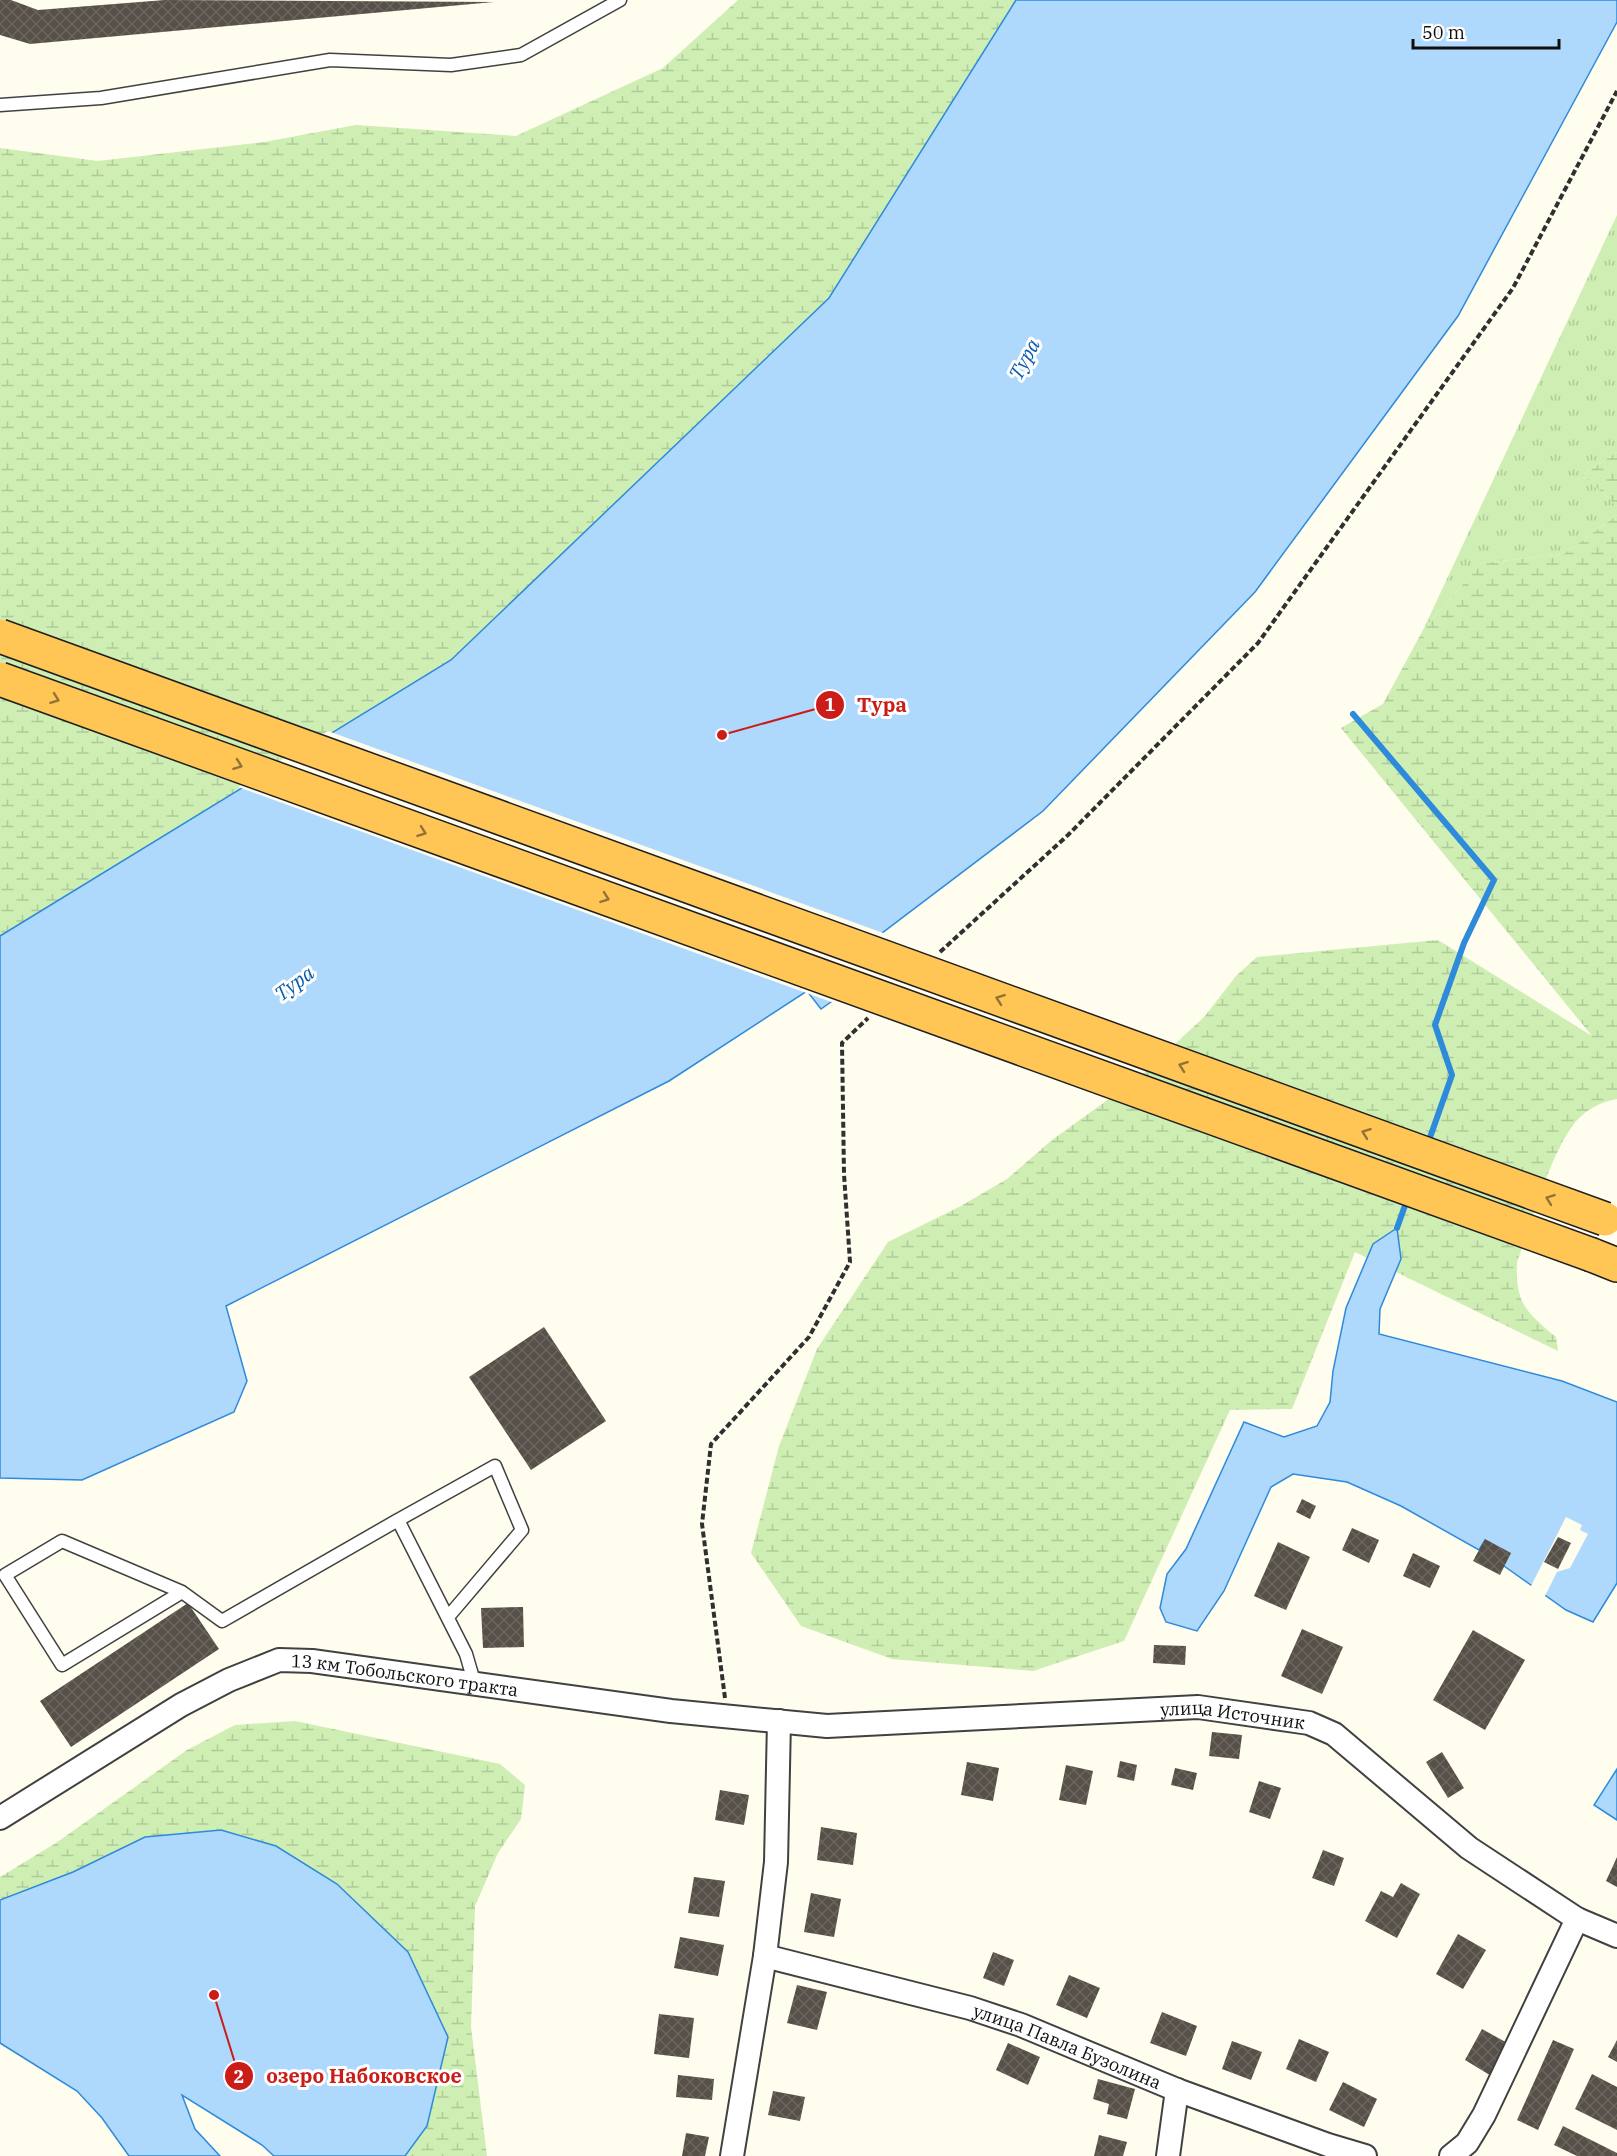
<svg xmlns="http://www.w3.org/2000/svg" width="1617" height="2156" font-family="'IBM Plex Serif',serif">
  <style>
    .grass { fill: url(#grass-tufts) }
    .wetland { fill: url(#wetland-marsh) }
    .water { fill: #aed9fc; stroke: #2e8ada; stroke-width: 1.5 }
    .pier { fill: #fffdee }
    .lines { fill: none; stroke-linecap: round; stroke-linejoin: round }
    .stream { stroke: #2e8ada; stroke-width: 6 }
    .building { fill: url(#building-cross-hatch) }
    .service-casing { stroke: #414141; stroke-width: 15 }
    .minor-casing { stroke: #414141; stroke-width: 26 }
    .trunk-casing { stroke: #1f1f1f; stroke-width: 36 }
    .path { stroke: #303030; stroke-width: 4; stroke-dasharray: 6 3; stroke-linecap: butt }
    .service { stroke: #fff; stroke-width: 12 }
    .minor { stroke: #fff; stroke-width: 22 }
    .trunk { stroke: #ffc655; stroke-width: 33 }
    .trunk-bridge-casing { stroke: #1f1f1f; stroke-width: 36; stroke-linecap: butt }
    .trunk-bridge { stroke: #ffc655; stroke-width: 33 }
    .oneway { stroke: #937335 }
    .labels { text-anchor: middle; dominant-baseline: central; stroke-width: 6; stroke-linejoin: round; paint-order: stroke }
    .street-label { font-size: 18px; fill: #0e0e0e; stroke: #fff }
    .water-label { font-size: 20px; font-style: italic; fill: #0b5bab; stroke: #fff }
    .leader { fill: none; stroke: #cb1c18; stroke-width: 2 }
    .callout-dot { fill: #cb1c18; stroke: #fff; stroke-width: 2 }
    .mark-label { font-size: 18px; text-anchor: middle; font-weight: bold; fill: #fff }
    .callout-label { font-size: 20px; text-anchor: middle; font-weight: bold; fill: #cb1c18; stroke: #fff; stroke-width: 6; stroke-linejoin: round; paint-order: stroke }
  </style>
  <defs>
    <pattern id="grass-tufts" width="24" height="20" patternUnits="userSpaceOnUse" patternTransform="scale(1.5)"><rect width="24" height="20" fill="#ceeeb4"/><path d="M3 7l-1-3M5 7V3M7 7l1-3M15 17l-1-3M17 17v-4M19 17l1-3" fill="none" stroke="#b0cb9a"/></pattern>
    <pattern id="wetland-marsh" width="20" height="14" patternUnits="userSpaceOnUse" patternTransform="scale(1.5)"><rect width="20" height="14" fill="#ceeeb4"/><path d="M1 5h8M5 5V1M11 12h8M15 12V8" fill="none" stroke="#b0cb9a"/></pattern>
    <pattern id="building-cross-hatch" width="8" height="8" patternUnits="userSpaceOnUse" patternTransform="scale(1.5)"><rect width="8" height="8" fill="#575049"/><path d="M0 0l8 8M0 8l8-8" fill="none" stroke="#6a655f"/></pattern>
  </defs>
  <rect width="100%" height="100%" fill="#fffdee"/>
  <path class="grass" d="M1617,215V452L1582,475L1617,506V515L1564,554L1482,563L1424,628Z"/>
  <path class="wetland" d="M738,0H1016L829,298L451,660L0,936V148L98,161L264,142L356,125L516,136L663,68Z
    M1617,452V506L1582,475Z
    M1617,515V1099C1599,1102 1581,1112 1571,1128C1547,1163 1532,1222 1517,1262C1515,1304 1527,1313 1556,1337L1558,1351L1355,1252L1292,1409L1230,1410L1124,1641L1033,1671L892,1659L801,1626L751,1553L779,1446L817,1349L888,1242L961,1206L1007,1179L1052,1140L1142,1075L1205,1016L1236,976L1257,957L1438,940L1592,1036L1341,728L1383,704L1424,628L1482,563L1564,554Z
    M295,1721L500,1764L525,1785L521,1819L498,1853L475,1906L471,2027L487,2156H405L427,2126L448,2037L408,1952L73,1872L0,1900V1877L56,1843L187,1750L235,1725Z"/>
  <path class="water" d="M1016,0H1617V22L1458,316L1255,592L1043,811L840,965L855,985L821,1009L807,991L669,1081L226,1306L247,1381L234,1412L82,1480L0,1478V936L451,660L829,298Z
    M1397,1228L1401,1259L1380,1309L1379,1334L1562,1381L1617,1402V1583L1593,1622L1566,1610L1504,1566L1485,1540L1479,1550L1401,1506L1347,1482L1293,1474L1271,1487L1224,1591L1197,1631L1166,1622L1160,1608L1167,1574L1186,1549L1244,1422L1284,1437L1317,1426L1330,1402L1333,1371L1346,1308L1373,1244Z
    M1617,1769V1820L1594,1805Z
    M221,1830L276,1846L337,1884L408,1952L448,2037L427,2126L405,2156H274L262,2145L182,2095L195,2129L220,2156H129L102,2118L77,2091L0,2043V1900L73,1872L145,1837Z"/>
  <path class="pier" d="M328,731L886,934L844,966L857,983L856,987L834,1003L238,787Z
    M1566,1517L1582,1525L1580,1530L1588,1534L1570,1568L1557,1572L1544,1598L1530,1588Z"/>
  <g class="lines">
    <path class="stream" d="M1353,714L1494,880L1464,943L1435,1025L1452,1075L1427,1146
      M1397,1228L1408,1197"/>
  </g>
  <path class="building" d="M0,0H11L38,10L165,0L494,2L30,44L0,35Z
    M544,1327L606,1421L531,1470L469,1377Z
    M1302,1499L1316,1506L1310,1519L1296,1512Z
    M1352,1528L1379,1540L1369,1563L1342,1550Z
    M1558,1537L1571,1543L1558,1569L1544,1562Z
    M1485,1539L1511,1553L1500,1575L1473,1561Z
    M1278,1542L1310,1557L1286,1610L1254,1596Z
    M1413,1553L1440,1566L1430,1588L1403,1576Z
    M188,1603L219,1649L71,1747L40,1701Z
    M523,1607L524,1647L483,1648L481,1608Z
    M1302,1629L1343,1647L1322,1694L1281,1676Z
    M1473,1630L1525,1660L1485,1730L1433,1700Z
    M1154,1645L1186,1646L1185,1665L1153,1663Z
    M1212,1732L1242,1735L1239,1759L1209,1756Z
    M1442,1752L1464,1788L1448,1798L1426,1762Z
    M1120,1761L1137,1765L1134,1781L1117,1777Z
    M967,1762L999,1768L993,1801L961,1795Z
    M1066,1765L1093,1771L1086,1805L1059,1800Z
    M1175,1768L1197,1773L1193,1790L1171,1785Z
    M1259,1781L1281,1788L1270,1819L1249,1812Z
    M720,1790L749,1795L744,1825L715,1820Z
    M821,1827L857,1833L853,1865L817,1860Z
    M1323,1850L1344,1858L1334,1886L1312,1878Z
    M1617,1857V1887L1606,1881Z
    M694,1877L725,1881L719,1917L688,1913Z
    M1401,1883L1420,1894L1397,1938L1365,1921L1381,1891L1393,1897Z
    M811,1893L841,1899L834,1937L804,1932Z
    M1458,1934L1486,1950L1463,1989L1436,1974Z
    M680,1937L724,1945L718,1976L674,1968Z
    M993,1952L1014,1960L1004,1986L983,1978Z
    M1069,1975L1100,1988L1087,2018L1056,2005Z
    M797,1985L827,1992L817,2030L787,2023Z
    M1162,2012L1197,2026L1186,2056L1150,2043Z
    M659,2014L694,2018L689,2058L654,2054Z
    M1482,2029L1511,2045L1493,2077L1465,2060Z
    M1299,2039L1329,2052L1316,2082L1286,2069Z
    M1553,2040L1574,2049L1538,2130L1517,2120Z
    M1617,2040V2062L1608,2057Z
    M1232,2041L1262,2052L1251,2080L1222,2069Z
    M1008,2043L1040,2057L1028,2085L996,2070Z
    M1592,2074L1617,2087V2130L1575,2109Z
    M678,2075L714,2079L712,2100L676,2097Z
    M1098,2079L1135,2089L1127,2119L1107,2114L1109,2104L1093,2099Z
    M1343,2082L1377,2099L1364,2127L1329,2110Z
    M773,2091L805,2097L800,2121L768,2115Z
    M1563,2126L1617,2153V2156H1577L1554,2145Z
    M686,2133L709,2137L705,2156H682Z
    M1099,2135L1127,2142L1123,2156H1094Z"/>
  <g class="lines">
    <defs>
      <path id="service" d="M0,105L101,98L330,60L451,65L521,55L620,0
        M398,1520L495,1466L522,1530L448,1617
        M182,1592L62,1665L5,1575L62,1541L182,1592L222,1621L398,1520L466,1654L475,1685"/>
      <g id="minor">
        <path id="s1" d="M0,1818L181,1705L229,1680L279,1660L312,1661L671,1711L827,1726L1198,1707L1309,1723L1334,1734L1469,1848L1577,1919L1617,1936"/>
        <path id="s2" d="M765,1956L970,2008L1021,2025L1177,2090L1328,2145L1365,2156"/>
        <path d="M732,2156L765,1956L776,1862L779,1721"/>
        <path d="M1168,2156L1177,2090"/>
        <path d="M1451,2156L1467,2143L1484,2115L1577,1919"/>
      </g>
      <path id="trunk" d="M1592,1255L1617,1265"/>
    </defs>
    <use href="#service" class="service-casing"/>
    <use href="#minor" class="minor-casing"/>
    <use href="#trunk" class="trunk-casing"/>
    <path class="path" d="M940,952L1068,835L1258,643L1513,288L1617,91
      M725,1698L702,1524L711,1444L809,1337L850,1262L844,1174L842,1043L868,1018"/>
    <use href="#service" class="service"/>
    <use href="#minor" class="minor"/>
    <use href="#trunk" class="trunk"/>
    <defs>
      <path id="trunk-bridge" d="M0,636L1605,1219
        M0,679L1592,1255"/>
    </defs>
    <use href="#trunk-bridge" class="trunk-bridge-casing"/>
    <use href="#trunk-bridge" class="trunk-bridge"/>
  </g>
  <defs><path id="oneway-chevron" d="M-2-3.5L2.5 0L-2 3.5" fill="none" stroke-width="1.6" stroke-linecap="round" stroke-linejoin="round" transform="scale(1.5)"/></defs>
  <g class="oneway">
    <use href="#oneway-chevron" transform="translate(55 699) rotate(20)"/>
    <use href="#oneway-chevron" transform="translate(238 765) rotate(20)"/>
    <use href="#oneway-chevron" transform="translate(422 832) rotate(20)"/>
    <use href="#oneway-chevron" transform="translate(605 898) rotate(20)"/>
    <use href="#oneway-chevron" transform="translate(1000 999) rotate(-160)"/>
    <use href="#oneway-chevron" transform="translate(1183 1066) rotate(-160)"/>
    <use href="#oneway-chevron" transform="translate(1366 1133) rotate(-160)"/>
    <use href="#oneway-chevron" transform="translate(1550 1199) rotate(-160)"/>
  </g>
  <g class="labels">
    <g class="street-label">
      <text stroke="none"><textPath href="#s1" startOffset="448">13 км Тобольского тракта</textPath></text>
      <text stroke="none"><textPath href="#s1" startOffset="1280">улица Источник</textPath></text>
      <text stroke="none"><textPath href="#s2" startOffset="316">улица Павла Бузолина</textPath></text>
    </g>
    <g class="water-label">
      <text transform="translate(1024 359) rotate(-62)">Тура</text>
      <text transform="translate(294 983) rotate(-37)">Тура</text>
    </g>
  </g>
  <path class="leader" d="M722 735L830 705M214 1995L239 2076"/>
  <g class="callout-dot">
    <circle cx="722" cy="735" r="6"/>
    <circle cx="214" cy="1995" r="6"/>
    <circle cx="830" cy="705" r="15"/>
    <circle cx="239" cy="2076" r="15"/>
  </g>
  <g class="mark-label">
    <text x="830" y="711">1</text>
    <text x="239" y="2083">2</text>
  </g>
  <g class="callout-label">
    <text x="882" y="712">Тура</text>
    <text x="364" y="2083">озеро Набоковское</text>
  </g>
  <path d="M1413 39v9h146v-9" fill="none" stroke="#0e0e0e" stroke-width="3"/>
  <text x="1422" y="39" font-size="18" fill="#0e0e0e" stroke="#ffffff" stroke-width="4.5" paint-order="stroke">50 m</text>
</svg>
